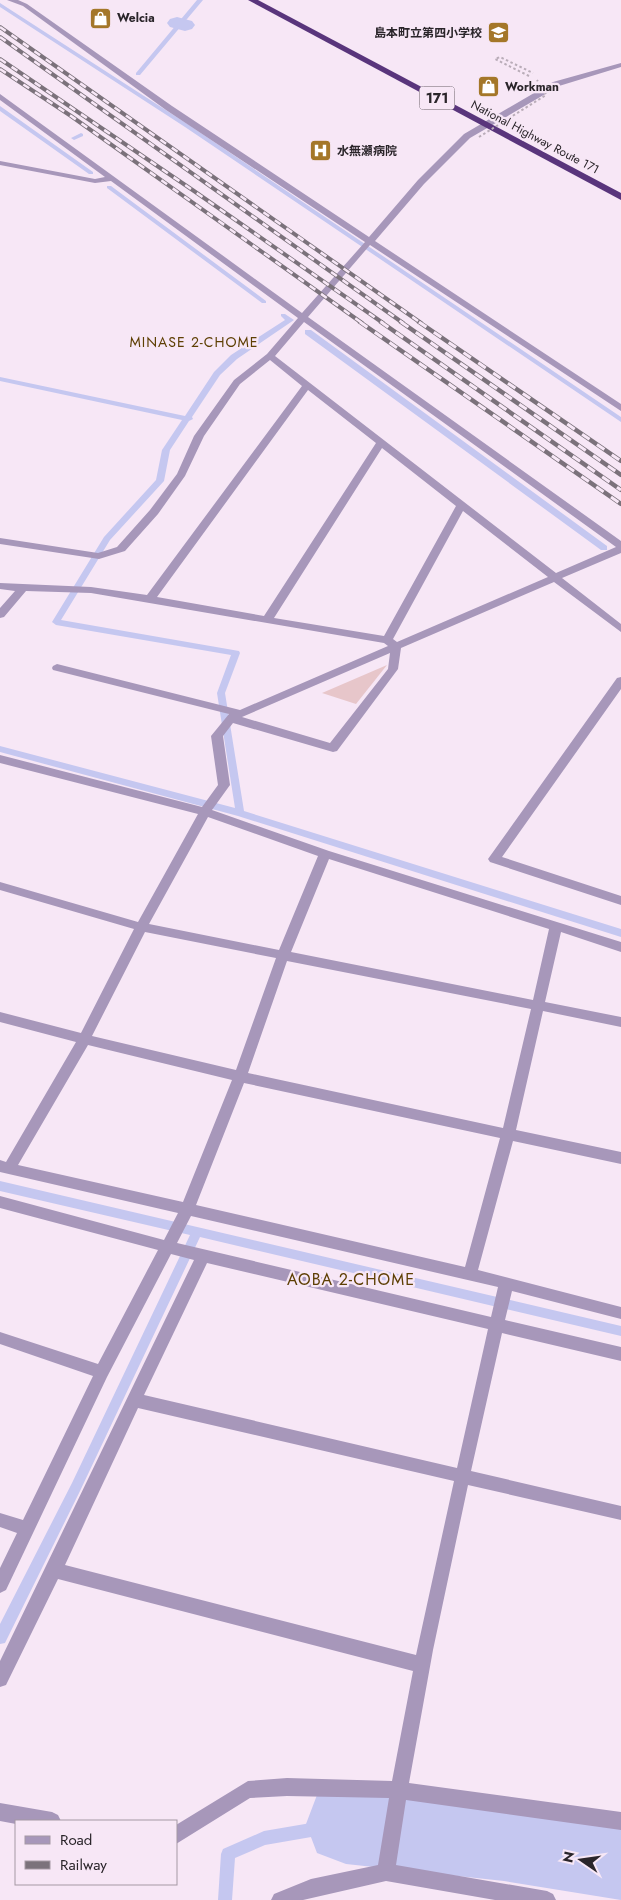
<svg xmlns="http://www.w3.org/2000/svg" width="621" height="1900" font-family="Jost,'Noto Sans JP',sans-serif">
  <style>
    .green { fill: #e7c6ca }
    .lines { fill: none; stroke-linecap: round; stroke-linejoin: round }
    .stream { fill: #c5c7f0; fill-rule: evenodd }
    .canal { fill: #c5c7f0; fill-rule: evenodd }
    .river { fill: #c5c7f0; fill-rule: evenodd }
    .path { stroke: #b9acb8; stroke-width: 2; stroke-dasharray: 2.5 2.5; stroke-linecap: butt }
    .minor { fill: #a797ba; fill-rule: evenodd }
    .highway { fill: #59357c; fill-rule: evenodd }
    .rail-far1-casing { stroke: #7b727b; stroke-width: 4 }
    .rail-casing { stroke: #7b727b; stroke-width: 4.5 }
    .rail-far1 { stroke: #f7e7f6; stroke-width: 2.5; stroke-dasharray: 7; stroke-linecap: butt }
    .rail { stroke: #f7e7f6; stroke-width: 3; stroke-dasharray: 9; stroke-linecap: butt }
    .path-bridge { stroke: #b9acb8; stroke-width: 2; stroke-dasharray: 2.5 2.5; stroke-linecap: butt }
    .labels { text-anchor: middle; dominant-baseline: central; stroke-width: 4.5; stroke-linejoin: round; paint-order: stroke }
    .far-poi-label { font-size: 12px; font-weight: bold; fill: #2a252a; stroke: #f7e7f6; text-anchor: start }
    .far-street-label { font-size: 12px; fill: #2a252a; stroke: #f7e7f6 }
    .shield { fill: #f7e7f6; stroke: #685f67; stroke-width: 1 }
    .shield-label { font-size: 14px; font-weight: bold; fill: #2a252a }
    .far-neighbourhood-label { font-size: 14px; letter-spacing: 1px; fill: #5e3f04; stroke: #f7e7f6 }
    .neighbourhood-label { font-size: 16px; letter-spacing: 1px; fill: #5e3f04; stroke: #f7e7f6 }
  </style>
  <rect width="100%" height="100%" fill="#f7e7f6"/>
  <path class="green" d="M387,665L356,704L322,693Z"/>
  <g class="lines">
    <path class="stream" d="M197,0H203L140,75H136V73Z
      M0,3L189,125L621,417V422L185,127L0,7Z
      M0,106L93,172V174H89L0,111Z
      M81,133L83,134V136L74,140L71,138Z
      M107,186H111L266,301V303H262L107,188Z
      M281,314H285L294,320L237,359L220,375L192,417L193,419L189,421L170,450L164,481L110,540L61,620L239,651L240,653L225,693L244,811L621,929V937L238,816L0,752V746L235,808L217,693L231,655L56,625L52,622L104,537L156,480L162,450L182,420L0,381V377L185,416L214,372L231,355L285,320L281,316Z
      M305,330H311L607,546V550H601L305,334Z
      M0,1181L621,1326V1336L200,1237L80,1491L5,1643L0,1644V1624L72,1483L190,1235L0,1191Z
      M346,1817L351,1819L353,1824L351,1829L346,1831L265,1845L235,1858L232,1900H218L221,1854L223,1849L264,1831Z"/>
    <path class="canal" d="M177,17L192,21L195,25L192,29L185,31L170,27L167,23L170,19Z"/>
    <path class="river" d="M346,1784L504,1799L621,1819V1900L504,1881L346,1864L317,1853L306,1824L317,1795Z"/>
    <path class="path" d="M529,76L495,59L500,57L533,73"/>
    <path class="minor" d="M7,0H18L27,4L172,106L369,237L418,180L464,134L553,82L621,63V67L559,86L470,138L424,184L375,241L621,404V411L370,245L308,317L621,541V553L562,578L621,624V632L554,582L401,648L398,669L337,751L333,752L233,723L223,736L230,785L212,810L329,851L621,942V952L561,932L545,1002L621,1017V1027L543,1011L516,1130L621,1152V1164L513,1141L478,1270L621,1307V1319L512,1291L505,1320L621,1347V1361L502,1333L471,1471L621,1506V1520L468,1485L433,1650L409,1783L621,1812V1830L406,1800L396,1865L547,1891L553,1894L556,1900H495L386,1881L303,1900H271L274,1894L311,1879L378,1865L389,1798L287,1796L250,1798L176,1844V1825L248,1781L287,1778L392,1781L413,1671L58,1579L6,1685L0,1687V1661L194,1260L171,1254L107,1377L6,1590L0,1593V1568L17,1533L0,1527V1513L23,1520L93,1376L0,1344V1332L98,1364L158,1250L0,1208V1196L164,1240L178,1213L0,1172V1160L6,1162L76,1042L0,1022V1012L81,1033L134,929L0,890V882L138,922L198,814L0,763V755L202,807L218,785L211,736L229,714L53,670L52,668L53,666L57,664L240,710L388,646L384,643L91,593L26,591L4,617L0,618V608L15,591L0,589V583L91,587L147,595L302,386L270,360L240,384L204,436L185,476L158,514L125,551L99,559L0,544V538L98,553L117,547L150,510L177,474L194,436L234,380L267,354L298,318L111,181L95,183L0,165V161L95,179L105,177L0,100V94L302,313L365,242L166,110L23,6ZM304,322L616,547L556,573L275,356ZM308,390L376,443L264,616L157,597ZM382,448L456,506L384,636L274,618ZM463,511L548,577L397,642L393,639ZM390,653L388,669L330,743L242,717ZM208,817L318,856L279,950L149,924ZM329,859L549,929L533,1000L291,952ZM145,932L276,958L236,1070L92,1036ZM287,961L531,1009L503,1128L248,1073ZM88,1045L232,1080L183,1202L18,1165ZM244,1083L500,1138L465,1267L196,1205ZM191,1216L498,1287L491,1317L177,1243ZM207,1263L488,1329L457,1468L144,1395ZM138,1408L454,1481L416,1655L65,1565Z
      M621,677V689L502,857L621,896V905L490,862L488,859L617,678Z
      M0,1803L52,1812L58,1815L61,1821H16V1824L0,1821Z"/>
    <path class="highway" d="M248,0H258L621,193V200Z"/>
    <defs>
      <path id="rail-far1" d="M0,27L421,323
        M0,37L403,323
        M0,59L194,191L383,323
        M0,69L71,116L362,323"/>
      <path id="rail" d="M360,322L621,504
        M381,322L621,490
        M401,322L621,475
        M419,322L621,461"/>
    </defs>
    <use href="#rail-far1" class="rail-far1-casing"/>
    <use href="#rail" class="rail-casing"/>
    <use href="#rail-far1" class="rail-far1"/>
    <use href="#rail" class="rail"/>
    <path class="path-bridge" d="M479,137L546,95L537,80"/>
  </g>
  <defs>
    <symbol id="shop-square" viewBox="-11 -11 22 22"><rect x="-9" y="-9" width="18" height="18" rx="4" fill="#a47729" stroke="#f7e7f6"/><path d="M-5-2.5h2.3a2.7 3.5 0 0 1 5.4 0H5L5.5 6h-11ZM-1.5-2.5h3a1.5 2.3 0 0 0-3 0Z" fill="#fff"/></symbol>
    <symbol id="school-square" viewBox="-11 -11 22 22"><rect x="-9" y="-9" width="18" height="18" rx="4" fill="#a47729" stroke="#f7e7f6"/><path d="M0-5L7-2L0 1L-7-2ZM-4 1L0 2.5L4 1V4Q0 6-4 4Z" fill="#fff"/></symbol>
    <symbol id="hospital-square" viewBox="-11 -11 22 22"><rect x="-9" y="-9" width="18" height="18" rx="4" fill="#a47729" stroke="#f7e7f6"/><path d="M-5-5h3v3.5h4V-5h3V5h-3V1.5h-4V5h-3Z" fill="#fff"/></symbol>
  </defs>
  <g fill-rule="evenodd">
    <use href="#shop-square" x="88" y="6" width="25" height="25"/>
    <use href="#school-square" x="486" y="20" width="25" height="25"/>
    <use href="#shop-square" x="476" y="74" width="25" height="25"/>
    <use href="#hospital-square" x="308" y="138" width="25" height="25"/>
  </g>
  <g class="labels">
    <g class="far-poi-label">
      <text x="117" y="18">Welcia</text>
      <text x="482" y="33" text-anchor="end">島本町立第四小学校</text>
      <text x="505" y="87">Workman</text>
      <text x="337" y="151">水無瀬病院</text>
    </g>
    <g class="far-street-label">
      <text transform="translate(535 137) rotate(28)">National Highway Route 171</text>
    </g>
    <rect class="shield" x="419.5" y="86.5" width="35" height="23" rx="4"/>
    <g class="shield-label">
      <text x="437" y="98">171</text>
    </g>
    <g class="far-neighbourhood-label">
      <text x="194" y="342">MINASE 2-CHOME</text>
    </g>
    <g class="neighbourhood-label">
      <text x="351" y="1279">AOBA 2-CHOME</text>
    </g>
  </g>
  <rect x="15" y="1820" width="162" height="65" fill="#f7e7f6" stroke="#a599a4"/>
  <rect x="25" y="1836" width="25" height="8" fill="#a797ba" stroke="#a599a4"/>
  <text x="60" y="1845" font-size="15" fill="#2a252a">Road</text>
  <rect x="25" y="1861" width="25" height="8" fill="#7b727b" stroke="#a599a4"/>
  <text x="60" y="1870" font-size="15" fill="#2a252a">Railway</text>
  <g transform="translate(581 1860) rotate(283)" stroke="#f7e7f6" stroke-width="4" paint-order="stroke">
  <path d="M0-4L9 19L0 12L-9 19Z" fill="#2a252a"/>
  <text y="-8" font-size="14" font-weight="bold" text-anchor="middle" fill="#2a252a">N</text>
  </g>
</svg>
